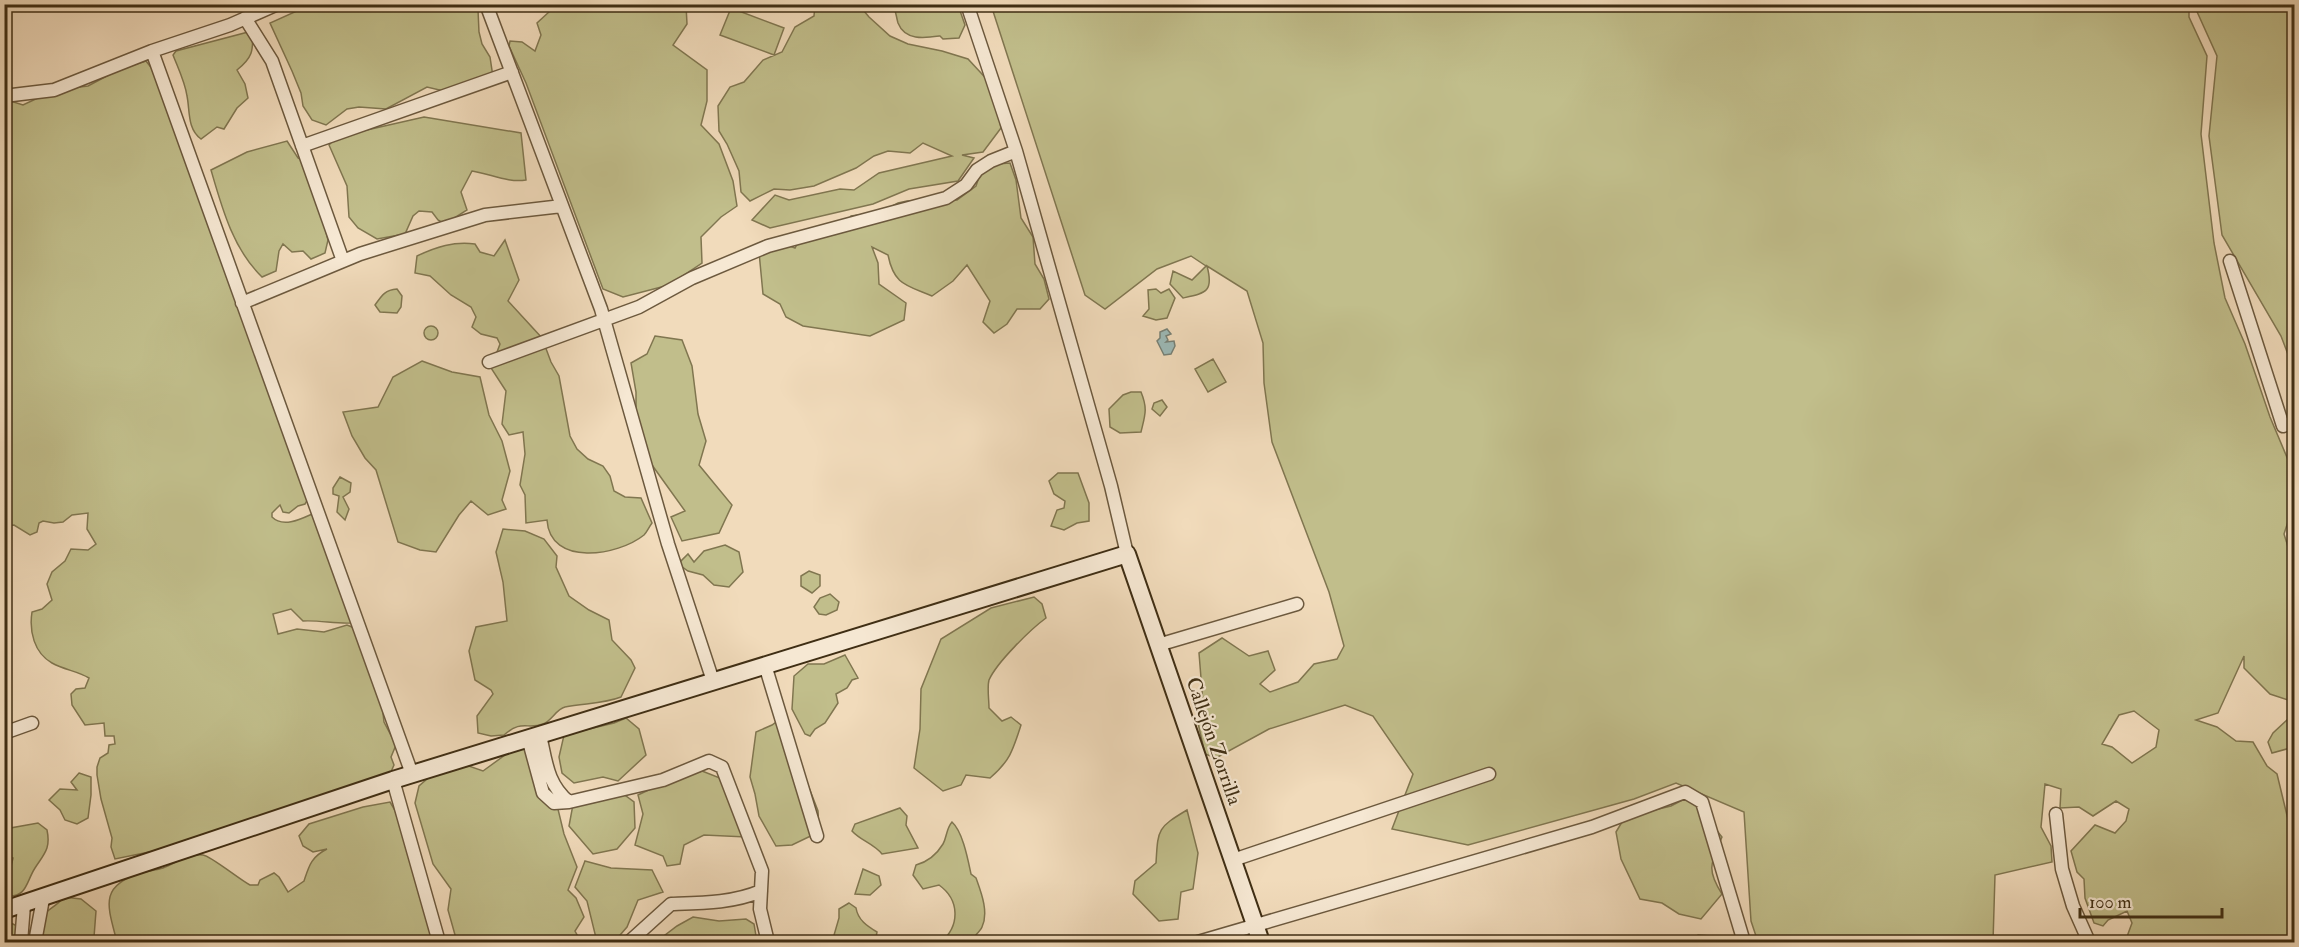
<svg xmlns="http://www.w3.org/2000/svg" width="2299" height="947" font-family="'IM FELL Double Pica',serif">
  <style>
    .green { fill: #c1be8b; stroke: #807650; stroke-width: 1.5; fill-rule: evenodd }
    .water { fill: #9cb9b7; stroke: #778176; stroke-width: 1.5 }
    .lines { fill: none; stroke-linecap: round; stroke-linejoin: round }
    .street-casing { stroke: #6c593e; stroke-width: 15 }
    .secondary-casing { stroke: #3f2e14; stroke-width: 20 }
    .street { stroke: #f6e8d3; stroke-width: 12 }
    .secondary { stroke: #f6e8d3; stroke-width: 16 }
    .labels { text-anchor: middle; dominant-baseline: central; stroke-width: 4.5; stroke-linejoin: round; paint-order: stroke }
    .street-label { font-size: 20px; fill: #3f2e14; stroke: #f6e8d3 }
  </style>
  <rect width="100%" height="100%" fill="#f1dbbb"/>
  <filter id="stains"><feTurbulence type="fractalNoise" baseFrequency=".00333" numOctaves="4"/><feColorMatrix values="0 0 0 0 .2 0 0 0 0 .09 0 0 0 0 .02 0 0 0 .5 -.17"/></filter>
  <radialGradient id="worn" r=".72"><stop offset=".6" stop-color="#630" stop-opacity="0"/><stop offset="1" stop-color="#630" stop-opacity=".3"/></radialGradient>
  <path class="green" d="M310,5H475L478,10L479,32L482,44L490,57L493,77L452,93L427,87L386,109L359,107L347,109L326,125L312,120L303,106L301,93L292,71L270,23Z
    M550,5H686L687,24L673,45L707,70V101L701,125L719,144L733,181L737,206L721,217L701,237L702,263L669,285L623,297L603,289L526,83L509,46L510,41L522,42L535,51L541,35L537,23L549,12Z
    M815,5H859L869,17L890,36L908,44L942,51L968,59L994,87L1001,128L983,152L962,155L974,158L958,181L909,189L873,204L770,228L752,220L775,195L789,200L840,189L854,190L879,173L952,156L923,143L910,153L888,151L874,156L856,168L814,186L790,190L774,189L750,201L741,192L739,171L727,144L719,131L718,106L730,87L744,82L763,60L782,52L795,27L814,16Z
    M893,5H958L965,25L959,38L943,39L940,36C925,38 905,41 898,23C896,16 896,11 893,5Z
    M991,5H2189V17L2207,56L2201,134L2214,243L2225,298L2245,344L2270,417L2294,474V503L2284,534L2294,566V695L2288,700L2270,694L2244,668V656L2218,713L2196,720L2217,727L2236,741L2253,742L2267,766L2277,774L2292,836H2294V942H2125L2132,923L2127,911L2108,920L2103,926L2094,923L2085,898L2084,879L2077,872L2071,851L2095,825L2115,833L2126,821L2129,809L2116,801L2093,816L2079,807L2060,808L2061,789L2045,784L2041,827L2051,846L2052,862L1995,875L1993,942H1758L1751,921L1744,812L1676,783L1634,799L1468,845L1392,829L1413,774L1373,716L1345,705L1269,729L1216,758L1205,754L1197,719L1203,703L1199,653L1222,638L1249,656L1268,651L1275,670L1260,684L1270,692L1298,682L1314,664L1337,659L1344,646L1329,592L1272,442L1264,383L1263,343L1247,291L1207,266C1214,292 1206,293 1183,298L1170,284L1173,271L1192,280L1206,266L1191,256L1157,269L1105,309L1085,295ZM2134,711L2159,730L2156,747L2132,763L2112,747L2102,744L2119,715Z
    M2194,5H2294V370L2281,336L2222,235L2209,136L2217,56Z
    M731,8L784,28L774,55L720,35Z
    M252,31C254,51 252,58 237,70L245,84L248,98L237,108L224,129L217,127L201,139C187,129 190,110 187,96C185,82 178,68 173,55L176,51Z
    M146,61L157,75L308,499L305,504L298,506L289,513L283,512L280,505L272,513V517C283,528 301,519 312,514L352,623C335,624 320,620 303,621L291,609L273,614L278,634L297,629L324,632L347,625L352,627L362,637L380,687L384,722L396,745L391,757L394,765L390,774L154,851L115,859L111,847L112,838L101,799L97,775V767L100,758L108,753L109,745L115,744L114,736H105L104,723L85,725L72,705L71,694L76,689L85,688L89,678C78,671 64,670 52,663C34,653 29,631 32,612L42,609L52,600L47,584L52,572L65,561L71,549L88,550L96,544L87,529L88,513L72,515L63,522L54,523L43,521L39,523L37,532L30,535L14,525L5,526L4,99L23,105L40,97L71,88L88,86L120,69Z
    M424,117L521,133L526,180C508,183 491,174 472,171L461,192L467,210L445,224L438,220L432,212L419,211L413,216L405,234L377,239L358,228L349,217L347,186L329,145L336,137Z
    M287,141L298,158L314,166L318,199L328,240L325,253L311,259L303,251L292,252L283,244L279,251L276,271L262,277C233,249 222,208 211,170L247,152Z
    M1010,163L1016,180L1021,218L1033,237L1035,264L1044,279L1049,299L1040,309H1017L1007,324L994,333L983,322L990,301L967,265L953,281L932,296C906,285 894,285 888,255L872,247L878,263L879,284L906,303L904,320L870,336L803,326L786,317L780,304L763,294L759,252L782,243L795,248L803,233L844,230L851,216L881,212L898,203L907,201L957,200L976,186L983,165Z
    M505,240L519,280L508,301L542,338L551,362L559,376L570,436L577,449L588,459L603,466L610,476L614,491L625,497L641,498L652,523C649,527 647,532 644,535C618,556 550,567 547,520L526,523L525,495L520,485L525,454L523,432L509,435L502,424L506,391L491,368L500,344L497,338L481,334L472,327L476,317L471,307L451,295L430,276L415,273L417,256C436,247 454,241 475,244L480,252L494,256Z
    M397,289L402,296L401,307L397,313L380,312L375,305C382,295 385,290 397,289Z
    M1156,289L1161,293L1169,289L1175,298L1167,318L1156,320L1143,316L1149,309L1148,290Z
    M424 333a7 7 0 1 1 14 0a7 7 0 1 1-14 0Z
    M655,336L682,340L692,366L698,414L706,441L699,465L732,505L719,533L682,541L671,517L685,511L652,465L636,432V392L631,363L647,354Z
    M1213,359L1226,382L1208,392L1195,369Z
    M422,361L452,372L480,377L489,415L502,441L510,471L502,500L506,509L488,515L471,501L459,515L436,552L420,550L398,542L376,470L365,458L352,436L343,412L378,407L393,377Z
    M1131,392H1141C1148,409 1145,415 1141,432L1120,433L1110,427L1109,409L1123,395Z
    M1162,400L1167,407L1160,416L1152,409L1154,403Z
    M1058,473H1078L1089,503V521L1077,523L1064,530L1051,526L1057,510L1064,508L1065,501L1054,494L1049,481Z
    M340,477L351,483L350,492L343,497L349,509L345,520L337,512L339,496L333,494V488Z
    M503,529L525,531L544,539L557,556L556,567L569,596L589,610L609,620L612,640L631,660L635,668L621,697C603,704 584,703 565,707C556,709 552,721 543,724C527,730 522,719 504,735L491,736L478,733L477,716L493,694L491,690L475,680L469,651L476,627L507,621L503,582L496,552Z
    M725,545L739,552L743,572L729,587L714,585L703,575L688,571L678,564L688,554L694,562L704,551Z
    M809,571L820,575V586L812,593L801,586V576Z
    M830,594L839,602L837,610L826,615L819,614L814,607L820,598Z
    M1034,597L1042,604L1046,618C1031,629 997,662 989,680C987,687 989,700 989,708L1002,721L1011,717L1021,725C1013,750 1010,761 990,778L966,775L961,785L943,791L914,768L920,729L921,689L941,639L991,608Z
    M845,655L858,678L852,680L847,688L836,694L838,703L825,723L815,729L810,736L805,734L792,709L794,676L808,664H824Z
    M2294,705V747L2272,753L2268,742L2273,733L2289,718L2288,711Z
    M783,717L799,772L808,785L818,811L819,832L792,845L776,846L759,816L755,794L750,777L756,732L772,725Z
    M626,718L639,729L646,755L618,781L603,777L574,783L562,773L559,757L564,735L614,723Z
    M516,747H531L552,769L550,791L557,805L564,834L577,867L568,890L576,898L584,917L575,931L581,942H457L448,910L451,889L433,864L415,803L419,786L434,773L463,764L483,771Z
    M702,771L725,780L746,837L704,835L684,845L680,864L667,866L663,856L635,845L643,814L638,795L659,785Z
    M79,773L91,777V795L88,818L77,824L65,820L60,810L49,800L60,789L77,790L71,782Z
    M618,790L634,802L635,828L617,849L593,854L569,826L574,799Z
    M1690,796L1722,837C1711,863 1706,869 1722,894L1701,919L1679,914L1662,903L1640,899L1621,859L1616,832L1625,817L1671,806Z
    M390,802L396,812L436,942H117C108,907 98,886 141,873C148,871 156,870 163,868C176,863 188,853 203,855C211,856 240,880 250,885H258L260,880L274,873L279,877L288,892L304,881C309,866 311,857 327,849L313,852L303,846L299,836L309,824L363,807Z
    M900,808L907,816L906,825L918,848L882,854C873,843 861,841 852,831L855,824Z
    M1187,810L1198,853L1193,889L1181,892L1178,919L1159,921L1133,894L1135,881L1156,863C1158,829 1157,828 1187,810Z
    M952,822C963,832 968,860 971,874L976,878C981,892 989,912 982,927C980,932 973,937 970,942H941C960,926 960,900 939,885L923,889L913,875L916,865C927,862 937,854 943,844C947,837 946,829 952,822Z
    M38,823L47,830C51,849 44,854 35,868C26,882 27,897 8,896V879L13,858L5,856V829Z
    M585,861L611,868L652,870L663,892L638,900L627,927L614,942H597L587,901L575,887Z
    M863,869L879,876L881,885L870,895L855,894Z
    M64,897L81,899L96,911L94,937L92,942H40V918C48,909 57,906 64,897Z
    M849,903L856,908C858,920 867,926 877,932L875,942H832L839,918V909Z
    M693,917L719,921L746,919L754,924L757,942H656L677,926Z
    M7,921L17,926L20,942H5V922Z
    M1698,935L1725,937L1734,942H1690Z"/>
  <path class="water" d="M1167,329L1171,334L1166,336L1168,340L1166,342L1174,341L1175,346L1171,354L1164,355L1157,341L1160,338V332Z"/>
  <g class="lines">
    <defs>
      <path id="street" d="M486,4L601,309L668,544L713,681
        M967,4L1016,151L1111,486L1127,554
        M245,18L272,61L343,261
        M152,51L412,774
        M4,96L54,90L152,51L230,25L278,4
        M302,146L512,72
        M2230,261L2283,426L2294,422
        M242,303L360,254L485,215L562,206
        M489,362L639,307L692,278L768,246L946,198L966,185L977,170L991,161L1016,151
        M1158,645L1297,604
        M765,665L817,836
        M4,733L32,723
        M528,738L543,793L554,803L569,802C547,784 546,761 540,735
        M393,780L439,942
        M569,802L663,780L709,761L722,767L762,871L760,909L768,942
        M2056,814L2062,869L2073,906L2089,942
        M1233,860L1489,774
        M21,942L24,905
        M35,942L43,899
        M629,942L671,904C702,903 733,903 761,891
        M1198,942L1592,827L1685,792L1702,802L1744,942"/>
      <path id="secondary" d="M4,910L393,780L1127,554L1261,942"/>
    </defs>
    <use href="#street" class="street-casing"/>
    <use href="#secondary" class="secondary-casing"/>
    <use href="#street" class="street"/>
    <use href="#secondary" class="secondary"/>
  </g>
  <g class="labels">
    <g class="street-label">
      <text transform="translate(1214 741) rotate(71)">Callejón Zorrilla</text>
    </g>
  </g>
  <rect width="2299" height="947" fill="none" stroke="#f1dbbb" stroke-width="24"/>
  <rect x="6" y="6" width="2287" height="935" fill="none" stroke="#3f2e14" stroke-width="3"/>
  <rect x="12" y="12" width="2275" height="923" fill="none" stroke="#3f2e14" stroke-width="1.5"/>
  <path d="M2080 908v9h142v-9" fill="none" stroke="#3f2e14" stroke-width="3"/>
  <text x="2089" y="908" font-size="18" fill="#3f2e14" stroke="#f6e8d3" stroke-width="4.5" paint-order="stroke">100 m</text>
  <rect width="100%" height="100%" filter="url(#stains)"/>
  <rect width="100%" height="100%" fill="url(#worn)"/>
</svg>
